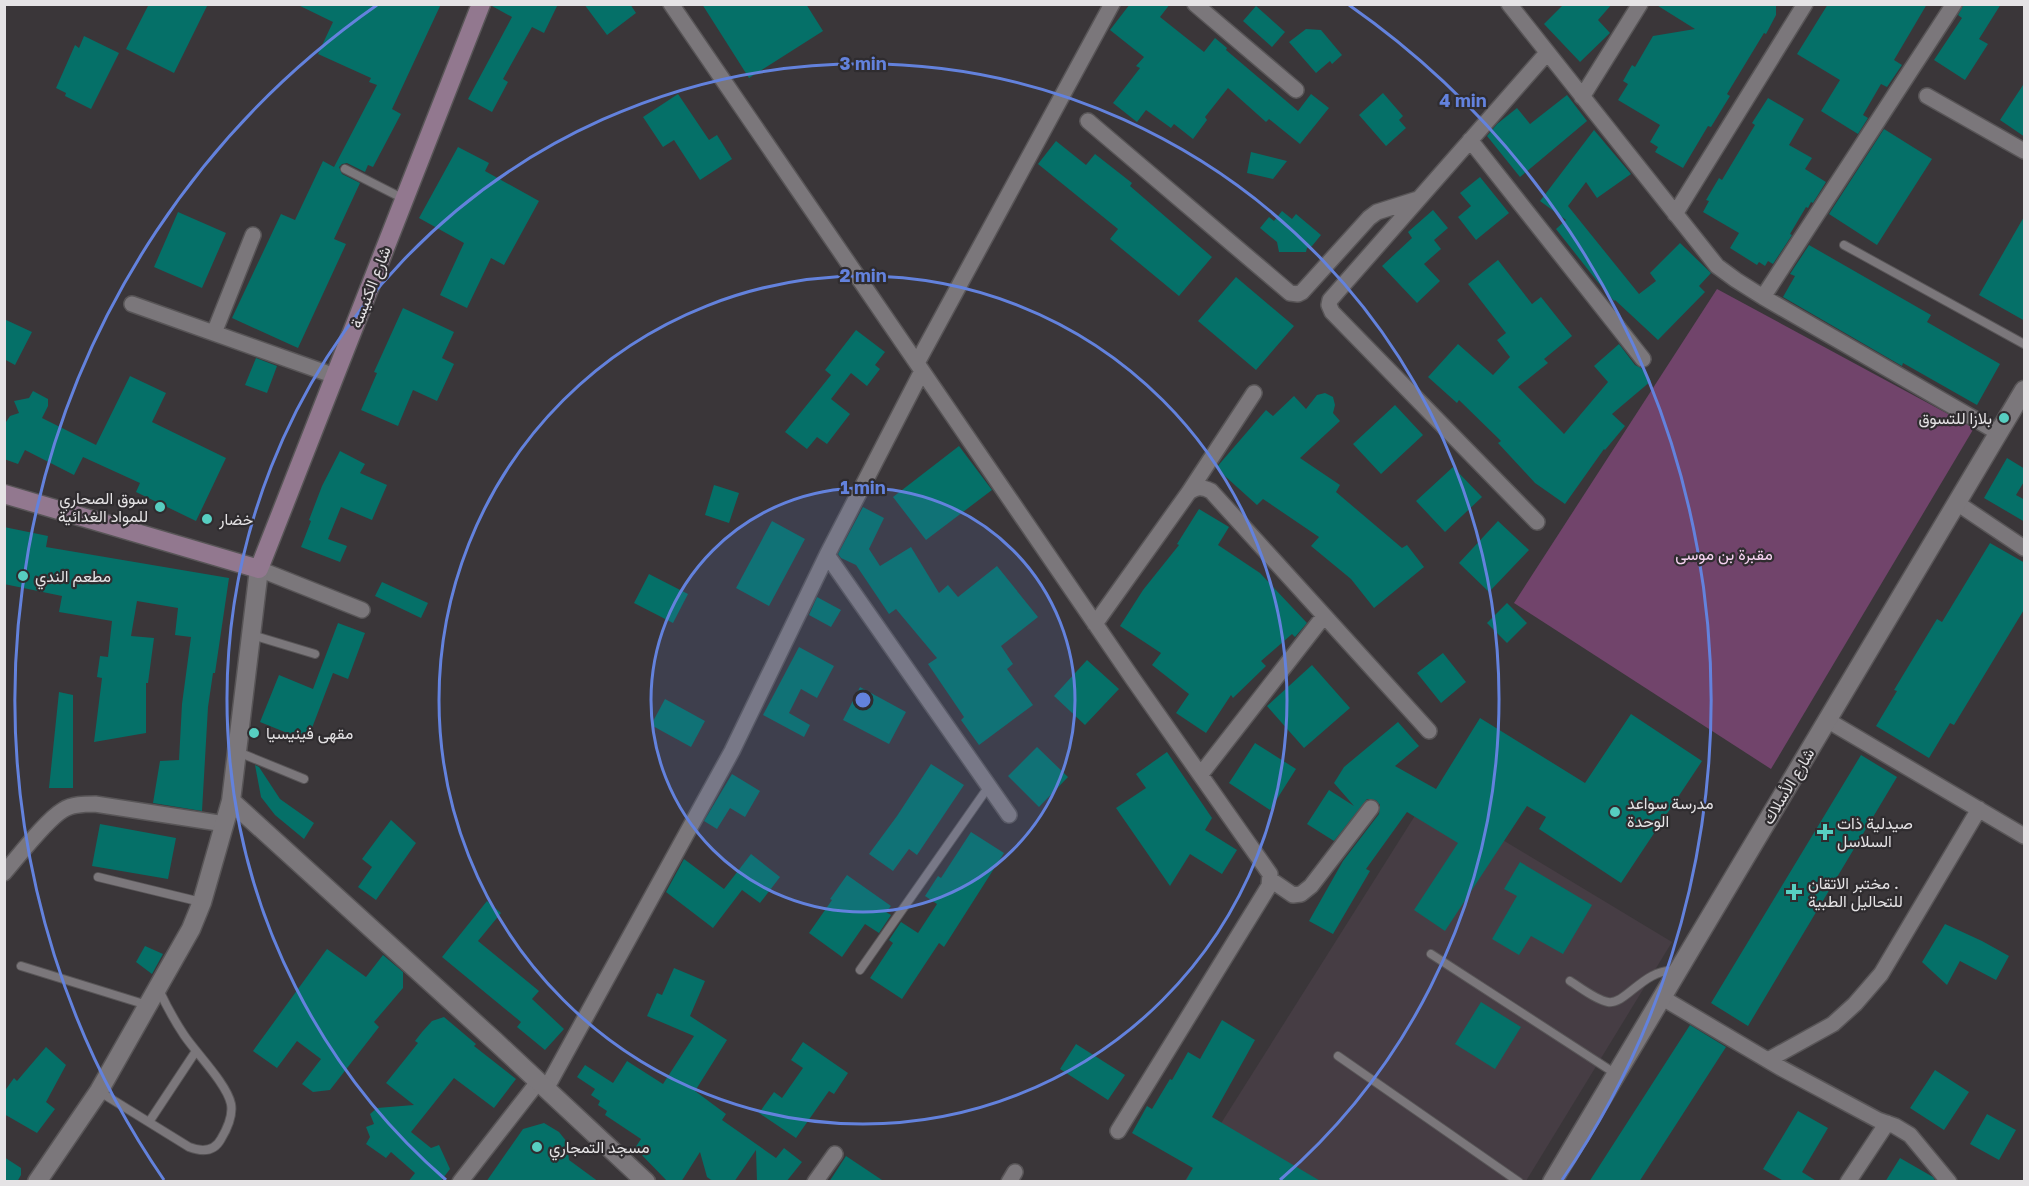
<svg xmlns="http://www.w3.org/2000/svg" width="2029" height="1186" font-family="'Golos Text',Vazirmatn,sans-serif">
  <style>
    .built { fill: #463d44 }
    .green { fill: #71446b }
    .building { fill: #057068 }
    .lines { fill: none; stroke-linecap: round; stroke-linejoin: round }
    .service-casing { stroke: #585557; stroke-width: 10 }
    .minor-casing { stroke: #585557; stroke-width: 18 }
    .tertiary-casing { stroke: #585557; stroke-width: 21 }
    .secondary-casing { stroke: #585557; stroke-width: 21 }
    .service { stroke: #7b777b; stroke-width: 8 }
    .minor { stroke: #7b777b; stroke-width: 15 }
    .tertiary { stroke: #7b777b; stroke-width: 18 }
    .secondary { stroke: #92788f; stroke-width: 18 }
    .ring { fill: none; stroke: #6382dd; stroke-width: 3 }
    .poi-dot { fill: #57cec1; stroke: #2f2c2f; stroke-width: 2 }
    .labels { text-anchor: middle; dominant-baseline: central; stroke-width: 4.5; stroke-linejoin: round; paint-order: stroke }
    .street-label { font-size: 16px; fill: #e5e3e5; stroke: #2f2c2f }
    .poi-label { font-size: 16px; fill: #e5e3e5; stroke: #2f2c2f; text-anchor: start }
    .park-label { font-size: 16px; fill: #f7d4f2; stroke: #2f2c2f }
    .centre { fill: #6382dd; stroke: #2f2c2f; stroke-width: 3 }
    .ring-label { font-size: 18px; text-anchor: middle; font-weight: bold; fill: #6382dd; stroke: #2f2c2f; stroke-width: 4.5; stroke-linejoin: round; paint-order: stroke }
  </style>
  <rect width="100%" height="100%" fill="#3a3639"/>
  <path class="built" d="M1428,795L1672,942L1526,1181L1184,1182Z"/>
  <path class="green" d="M1717,289L1974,428L1771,769L1514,603Z"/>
  <path class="building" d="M149,4H208L174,73L126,49Z
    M296,4H441L392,109L401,114L373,167L368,165L365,172L347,163L342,164L339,167L342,174L360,183L334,239L346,244L298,348L232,318L281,214L295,220L323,161L334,167L377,85L369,82L371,78L318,54L333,22Z
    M492,4H558L544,33L532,27L503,79L508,82L492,112L468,99L512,17L492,6Z
    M584,4H630L636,13L607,35Z
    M702,4H806L823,31L749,78Z
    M1130,4H1170L1160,17L1204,52L1215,38L1227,48L1226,50L1298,111L1311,94L1329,108L1300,144L1269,119L1266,122L1228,88L1205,117L1207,120L1193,139L1174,124L1171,128L1146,110L1137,122L1113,103L1140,68L1136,66L1144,57L1110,30Z
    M1564,4H1612L1598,20L1610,33L1580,62L1544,24Z
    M1655,4H1776V15L1766,34L1764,33L1727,94L1730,96L1711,127L1708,126L1683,168L1655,152L1658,147L1650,142L1660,125L1618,100L1628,84L1623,81L1632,65L1635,67L1653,36L1695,29Z
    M1828,4H1927L1894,60L1902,65L1887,87L1881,84L1863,115L1868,118L1858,134L1821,111L1840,80L1797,54Z
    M1964,4H2001L1979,39L1988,44L1965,80L1934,60L1962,18L1958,15Z
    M1256,6L1285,32L1272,47L1243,21Z
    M1306,29L1321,30L1342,55L1332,64L1330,61L1316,73L1289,42Z
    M84,36L119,53L91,109L65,96L66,93L56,88L75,45L79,48Z
    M2025,82V137L2000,120Z
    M1383,93L1403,116L1399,120L1406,128L1386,146L1359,115Z
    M678,94L709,140L717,135L732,159L700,180L674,140L663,147L643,117Z
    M1567,95L1587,121L1520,177L1487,136L1497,124L1517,108L1530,124Z
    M1768,98L1804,119L1789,145L1812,158L1805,169L1826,182L1813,203L1811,202L1808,208L1806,207L1790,234L1792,235L1773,264L1768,261L1765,266L1759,262L1757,265L1730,248L1739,233L1703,212L1709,201L1706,200L1719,178L1722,180L1755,125L1752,123Z
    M1884,129L1932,159L1877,245L1829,214Z
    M1594,130L1631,174L1597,198L1586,182L1568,206L1639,294L1656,281L1650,273L1680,243L1711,273L1699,286L1705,292L1658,340L1615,300L1614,301L1597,281L1556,229L1566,220L1540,201Z
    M1056,141L1086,165L1095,154L1132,183L1130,186L1212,257L1179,296L1110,239L1118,229L1038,164Z
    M458,147L489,163L485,171L539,201L504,265L491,258L467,308L440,295L464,243L419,218Z
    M1251,152L1287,161L1273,179L1247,173Z
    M1480,177L1509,213L1476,240L1458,217L1471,206L1460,193Z
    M1433,210L1448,228L1434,240L1441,249L1424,264L1440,281L1417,303L1382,266L1412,238L1408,232Z
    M1282,211L1292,219L1296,214L1321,235L1312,246L1307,248L1306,252H1279L1277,242L1260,228L1269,217L1274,221Z
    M178,212L226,233L202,288L154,267Z
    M2025,215V321L1979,295Z
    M1809,245L1931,315L1927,322L2000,364L1977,405L1903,363L1902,366L1783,297L1795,276L1790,274Z
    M1498,260L1532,304L1541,297L1572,336L1544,359L1548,363L1518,387L1564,434L1608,382L1594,366L1619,344L1635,365L1641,368L1651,381L1612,414L1625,426L1605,450L1604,449L1565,504L1535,483L1498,443L1501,441L1459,400L1457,403L1428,377L1458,344L1493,375L1510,357L1497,340L1506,333L1468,284Z
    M1236,277L1294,326L1256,370L1198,321Z
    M403,308L454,332L442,358L454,364L437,401L413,390L398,426L361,410L377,373L374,372Z
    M4,319L32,332L15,365L4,359Z
    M856,330L885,352L875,365L880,369L867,386L851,373L831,399L850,414L827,444L817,437L807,449L785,432L831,375L825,370Z
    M256,358L277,366L267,393L245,385Z
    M130,376L166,393L152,422L226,458L196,521L136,492L140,483L83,457L74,475L25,450L18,464L4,459V425L10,416L19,413L14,401L29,398L33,391L48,399V406L42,418L96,445Z
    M1325,393L1333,397L1335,405L1333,413L1340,421L1300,458L1340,485L1336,492L1402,548L1407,545L1424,567L1374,608L1351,579L1311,546L1319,537L1263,499L1257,505L1216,468L1266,410L1273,416L1294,396L1306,409L1317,395Z
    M1395,405L1423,435L1381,474L1353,444Z
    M959,446L992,490L926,540L893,497Z
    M340,451L365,464L360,473L387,485L372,520L341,507L328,539L347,546L340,562L301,547L311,521L309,520L322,486Z
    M2007,458L2025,469V480L2016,495L2025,500V522L1984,498Z
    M1453,467L1482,497L1445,532L1416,501Z
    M714,485L739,493L729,523L705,515Z
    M863,507L884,518L869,549L880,566L911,547L939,593L948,585L958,597L997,566L1038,617L1001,646L1013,664L1007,669L1033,705L979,745L961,720L964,717L928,664L937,658L896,609L889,614L856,565L841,558L838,554Z
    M1199,509L1229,527L1218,545L1260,573L1307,623L1295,637L1292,634L1261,661L1266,666L1233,698L1231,695L1206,733L1176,713L1189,694L1152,665L1161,653L1120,626L1143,590L1179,545L1177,544Z
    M772,521L805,539L769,606L736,588Z
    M1498,521L1529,550L1489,592L1459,563Z
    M4,527L48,536L46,547L229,578L215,673H213L208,707L202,811L153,803L160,761L179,760L182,704L191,637L175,635L178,608L137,601L131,636L154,638L148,683H146V733L94,742L102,678L97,677L100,656L108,657L112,621L59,612L62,596L4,584Z
    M1990,543L2025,563V608L1954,725L1950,723L1929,758L1876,726L1897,691L1894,690L1937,619L1942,622Z
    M649,574L688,594L673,623L634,603Z
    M382,582L428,603L421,618L375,596Z
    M817,597L841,610L831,627L809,615Z
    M1507,603L1527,623L1507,643L1487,623Z
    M338,623L365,633L348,679L333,673L307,741L260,722L279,675L313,689Z
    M799,647L834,666L817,698L801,689L789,713L810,725L804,737L763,715Z
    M1443,653L1466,682L1441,703L1417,673Z
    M1087,660L1119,689L1085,725L1054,696Z
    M1312,665L1350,708L1304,748L1267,706Z
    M860,687L906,712L889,744L843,720Z
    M59,692L73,695V788H49Z
    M665,699L705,721L691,747L651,725Z
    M1631,714L1702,761L1621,883L1539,829L1546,817L1527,806L1445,931L1414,910L1458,843L1407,812L1366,869L1370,871L1333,934L1309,921L1343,861L1379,814L1380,805L1376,800L1367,799L1334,841L1307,824L1329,790L1354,806L1334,783L1344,767L1398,722L1419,746L1395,766L1436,789L1480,718L1585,783Z
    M1255,743L1296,769L1270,810L1229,783Z
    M1037,747L1068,777L1039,807L1008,776Z
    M1167,752L1212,818L1205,830L1237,850L1222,874L1190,854L1170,886L1116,808L1146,788L1136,774Z
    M1861,755L1897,777L1748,1026L1711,1003Z
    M931,764L964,785L917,855L909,849L893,871L869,854L897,816Z
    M255,765L259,767L280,799L314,823L304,839L275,815L261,797Z
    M732,774L760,791L745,817L730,808L717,829L704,821Z
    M391,820L416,843L376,900L358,887L372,867L362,859Z
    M100,824L176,838L168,879L92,866Z
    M971,832L1004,853L944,947L939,943L902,999L870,978L893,943L889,940L901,922L918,933L937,904L925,896L938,876L941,878Z
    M751,854L780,877L760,903L742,890L713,928L666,892L684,859L724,889Z
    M1520,862L1592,905L1563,954L1531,936L1519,955L1492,939L1517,896L1504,889Z
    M847,875L891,906L886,912L891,915L879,933L865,924L842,957L809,933L832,900L830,899Z
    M487,901L501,913L478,941L539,991L532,999L564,1029L545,1050L517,1027L521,1022L442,957Z
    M1945,924L1982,941L2009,956L1996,980L1960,961L1947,985L1922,962Z
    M145,946L163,954L152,974L136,962Z
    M327,949L366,977L383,955L403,972V988L374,1022L379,1027L330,1090L313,1092L302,1084L321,1059L297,1041L277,1068L253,1051Z
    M674,968L705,981L690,1016L727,1040L695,1091L726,1114L722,1120L776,1158L784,1148L802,1162L786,1182H757L756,1150L734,1182H714L707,1177L700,1152L681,1182H668L635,1148L641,1139L605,1115L607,1111L598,1105L600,1101L591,1095L595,1089L577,1077L585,1065L613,1083L627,1061L663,1084L694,1036L647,1016L657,993L662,995Z
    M1481,1002L1521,1027L1495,1069L1455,1044Z
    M444,1017L476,1044L474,1046L516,1079L494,1108L454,1078L411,1132L431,1148L439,1145L450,1169L440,1182H408L415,1173L391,1152L386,1158L366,1144L370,1137L366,1127L374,1124L370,1114L377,1108L414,1105L386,1083L418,1043L415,1041L422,1032L432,1021Z
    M1222,1020L1255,1040L1212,1117L1322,1182H1185L1193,1168L1132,1133L1147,1106L1152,1109L1170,1079L1172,1080L1188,1052L1200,1059Z
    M1690,1025L1726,1047L1639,1182H1589Z
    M803,1042L848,1073L834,1094L829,1091L796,1138L759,1113L774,1092L782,1098L803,1068L791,1060Z
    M1076,1044L1125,1075L1108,1100L1060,1069Z
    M46,1047L66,1065L46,1102L55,1109L37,1133L4,1114V1092L14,1078L17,1081Z
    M1935,1070L1969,1092L1944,1130L1910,1108Z
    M1798,1111L1828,1128L1802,1172L1818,1182H1785L1763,1169Z
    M1987,1114L2016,1130L1999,1160L1970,1144Z
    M544,1123L559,1132L567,1142L569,1160L599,1182H486L523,1129Z
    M846,1156L885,1182H829Z
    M4,1157L21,1168V1175L17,1182H4Z
    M1900,1158L1933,1177L1936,1182H1885Z"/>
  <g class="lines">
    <defs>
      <path id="service" d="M345,169L404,199
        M1844,245L2024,344
        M252,635L315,654
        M238,752L304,779
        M98,877L201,902
        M1431,954L1616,1074
        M21,966L147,1005
        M860,970L989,786
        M1570,981C1581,988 1596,1000 1608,1002C1626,1005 1644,968 1675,971
        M1338,1056L1519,1182
        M100,1092L189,1147C202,1152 214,1152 221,1139C227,1129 233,1115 231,1104C227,1084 196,1053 184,1035C174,1020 166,1005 159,990
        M149,1122L196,1051"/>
      <path id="minor" d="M671,4L1133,679L1270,874L1269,886L1118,1131
        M1195,4L1296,90
        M1509,4L1717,266L1736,280L1763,297L1999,433
        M1927,96L2024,151
        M1582,97L1640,4
        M1088,121L1290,293L1298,294L1302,292L1369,218L1377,212L1418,199
        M1470,140L1643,359
        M1675,214L1805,4
        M1763,297L1954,4
        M132,304L335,376
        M214,333L253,235
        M917,363L1112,4
        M1189,492L1254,393
        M1957,503L2024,548
        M1537,522L1332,312L1329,305L1330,300L1547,53
        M827,555L1009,815
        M259,569L362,610
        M1095,624L1189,492C1197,487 1201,486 1211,491L1429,731
        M1827,720L2024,836
        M1201,774L1324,616
        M4,873C18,857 46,820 63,810C72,804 85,804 95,804L225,824
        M1271,880L1293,895L1301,894L1311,886L1371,808
        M1661,997L1781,1068L1878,1120L1895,1126L1910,1135L1949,1182
        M1768,1060L1833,1024L1855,1004L1881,974L1979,809
        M546,1089L732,751L827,555L922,371
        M460,1182L538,1082
        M815,1182L835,1154
        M1009,1182L1015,1172
        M1848,1182L1887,1123"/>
      <path id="tertiary" d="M259,569L231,801L495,1041L646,1182
        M37,1182L99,1091L191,929L202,902L231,801
        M1552,1182L2024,390"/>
      <path id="secondary" d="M4,494L259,569L481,4"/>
    </defs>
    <use href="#service" class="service-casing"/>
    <use href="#minor" class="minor-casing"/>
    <use href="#tertiary" class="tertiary-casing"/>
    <use href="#secondary" class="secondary-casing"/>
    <use href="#service" class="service"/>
    <use href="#minor" class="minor"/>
    <use href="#tertiary" class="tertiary"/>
    <use href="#secondary" class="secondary"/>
  </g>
  <circle cx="863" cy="700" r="212" fill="#6382dd" fill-opacity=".12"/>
  <g class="ring">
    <circle cx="863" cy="700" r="212"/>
    <circle cx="863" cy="700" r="424"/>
    <path d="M446 1180A636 636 0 1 1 1280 1180"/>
    <path d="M164 1180A848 848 0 0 1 377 5M1349 5A848 848 0 0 1 1562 1180"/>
  </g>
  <g class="poi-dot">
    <circle cx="2004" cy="418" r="6"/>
    <circle cx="160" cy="507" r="6"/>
    <circle cx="207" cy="519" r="6"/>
    <circle cx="23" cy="576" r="6"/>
    <circle cx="254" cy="733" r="6"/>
    <circle cx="1615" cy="812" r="6"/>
    <path d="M1822 823h6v6h6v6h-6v6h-6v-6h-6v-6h6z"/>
    <path d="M1791 883h6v6h6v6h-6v6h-6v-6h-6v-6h6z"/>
    <circle cx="537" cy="1147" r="6"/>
  </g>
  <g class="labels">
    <g class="street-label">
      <text transform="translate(370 287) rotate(-69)">شارع الكنيسة</text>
      <text transform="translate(1788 786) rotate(-59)">شارع الأسلاك</text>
    </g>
    <g class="poi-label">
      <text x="1992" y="418" text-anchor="end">بلازا للتسوق</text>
      <text x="148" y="498" text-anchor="end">سوق الصحاري<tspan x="148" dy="18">للمواد الغدائية</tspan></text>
      <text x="219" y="519">خضار</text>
      <text x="35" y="576">مطعم الندي</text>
      <text x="266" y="733">مقهى فينيسيا</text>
      <text x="1627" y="803">مدرسة سواعد<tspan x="1627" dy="18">الوحدة</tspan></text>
      <text x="1837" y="823">صيدلية ذات<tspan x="1837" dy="18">السلاسل</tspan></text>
      <text x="1808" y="883">مختبر اﻻتقان .<tspan x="1808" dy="18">للتحاليل الطبية</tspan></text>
      <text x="549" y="1147">مسجد التمجاري</text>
    </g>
    <g class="park-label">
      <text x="1724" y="554">مقبرة بن موسى</text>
    </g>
  </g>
  <circle cx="863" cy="700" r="9" class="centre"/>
  <g class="ring-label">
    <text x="863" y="70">3 min</text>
    <text x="1463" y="107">4 min</text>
    <text x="863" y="282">2 min</text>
    <text x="863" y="494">1 min</text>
  </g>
  <rect width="2029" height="1186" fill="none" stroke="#e5e3e5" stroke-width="12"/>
</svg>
